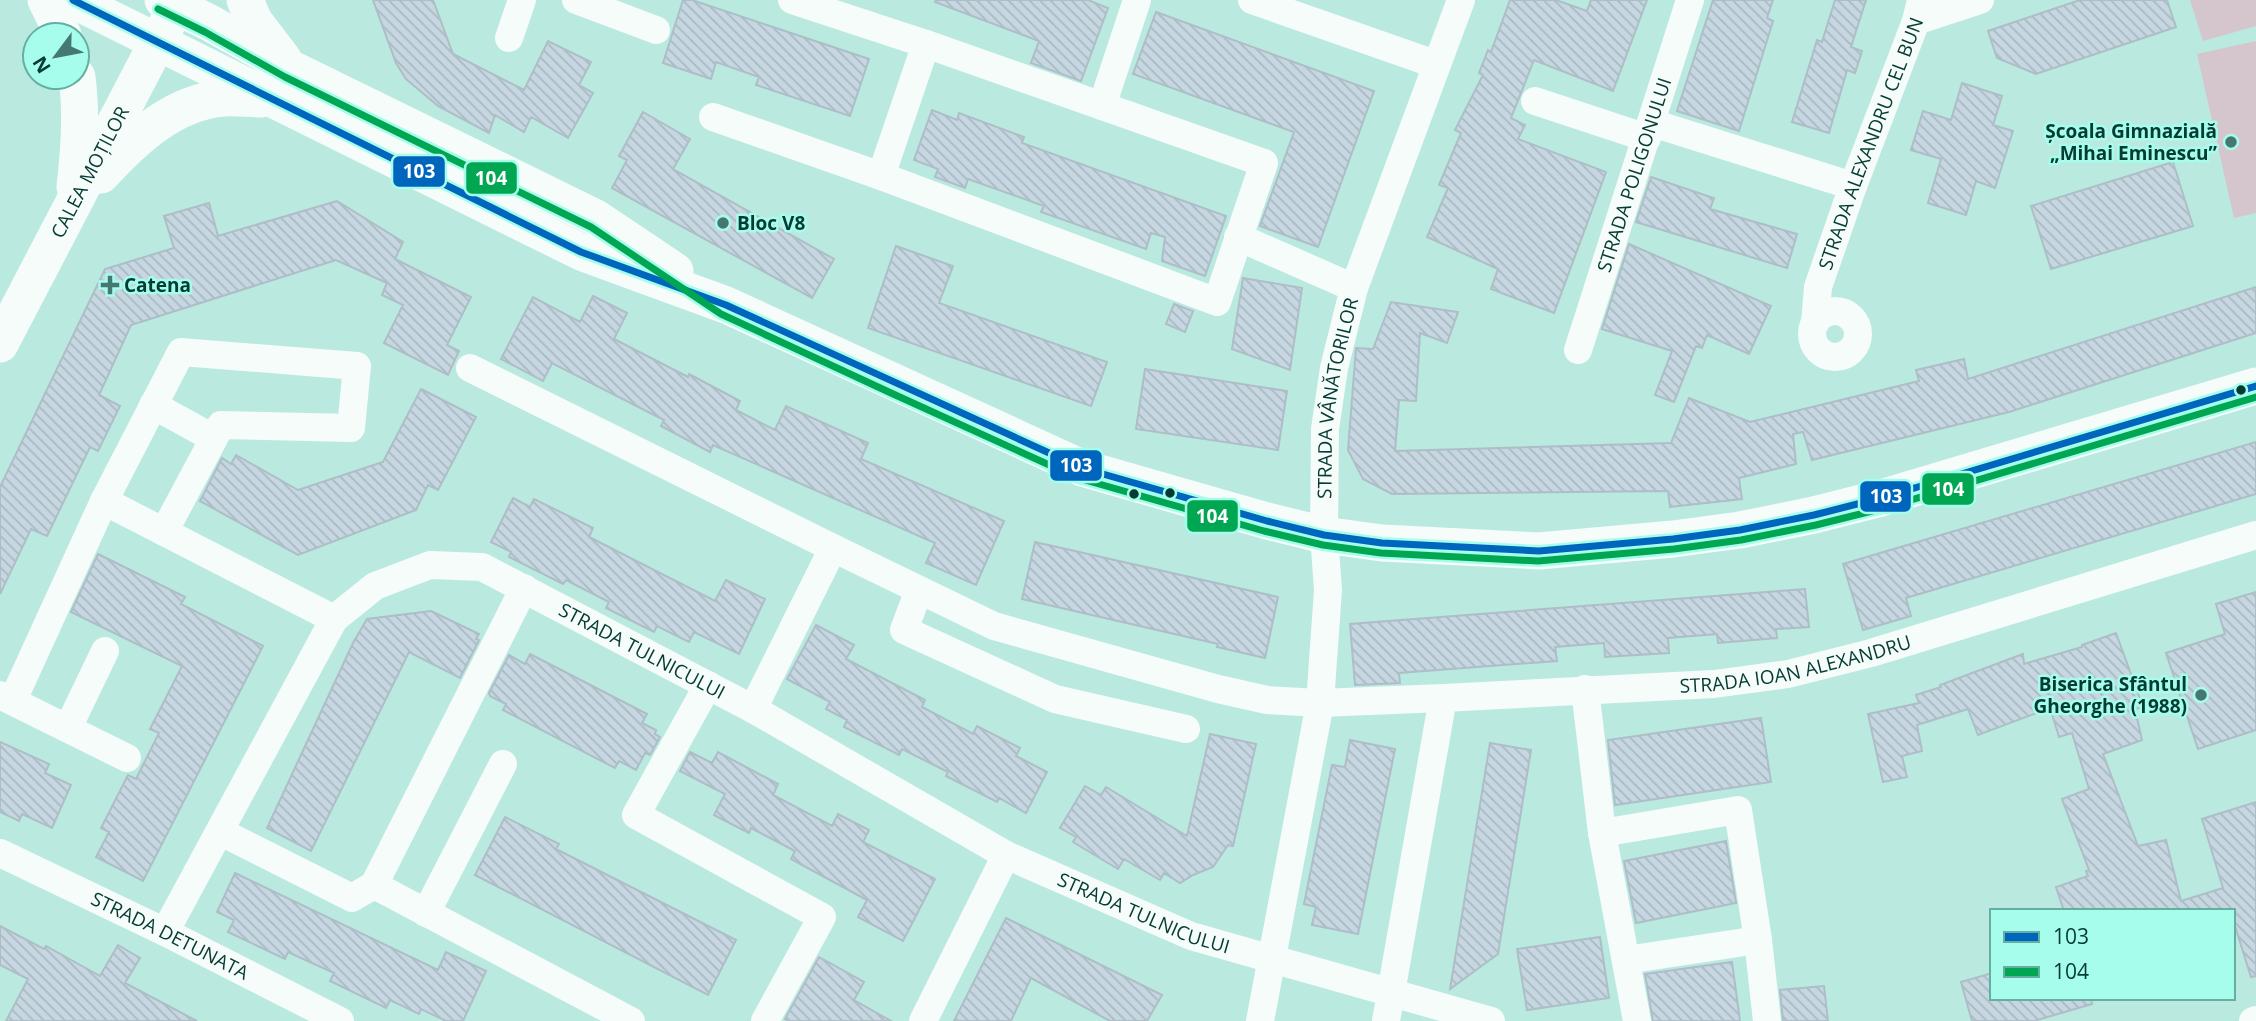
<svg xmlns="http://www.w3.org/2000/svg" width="2256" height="1021" font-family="'Open Sans',sans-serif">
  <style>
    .park { fill: #d4c6cc }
    .building { fill: url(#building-back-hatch); stroke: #adbec7; stroke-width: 2 }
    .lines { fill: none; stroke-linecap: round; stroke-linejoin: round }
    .minor { stroke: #f5fcfa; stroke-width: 28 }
    .major { stroke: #f5fcfa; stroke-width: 37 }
    .bus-1-casing { stroke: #a6fdec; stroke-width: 12 }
    .bus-2-casing { stroke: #a6fdec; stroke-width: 12 }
    .bus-1 { stroke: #0065bd; stroke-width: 7 }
    .bus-2 { stroke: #00a651; stroke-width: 7 }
    .poi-dot { fill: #447870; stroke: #a6fdec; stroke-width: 2.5 }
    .bus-dot { fill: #043b33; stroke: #a6fdec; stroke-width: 2.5 }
    .labels { text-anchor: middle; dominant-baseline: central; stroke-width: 5; stroke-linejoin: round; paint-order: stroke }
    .poi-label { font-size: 19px; font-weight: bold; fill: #043b33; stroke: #a6fdec; text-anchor: end }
    .street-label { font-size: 19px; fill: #043b33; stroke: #a6fdec }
    .line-badge { stroke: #a6fdec; stroke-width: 2.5 }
    .badge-label { font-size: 19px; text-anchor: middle; font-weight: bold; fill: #fff }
  </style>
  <defs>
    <pattern id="building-back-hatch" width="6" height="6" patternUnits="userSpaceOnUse" patternTransform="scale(1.75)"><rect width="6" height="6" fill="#c7d7e2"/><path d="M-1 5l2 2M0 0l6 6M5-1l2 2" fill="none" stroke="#a9b9c2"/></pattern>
  </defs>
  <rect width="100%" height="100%" fill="#bae9e0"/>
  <path class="park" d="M2190,0H2256V26L2203,41Z
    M2256,41V213L2234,218L2197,54Z"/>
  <path class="building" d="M373,0H433L453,54L524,90L548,41L591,62L579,85L593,93L568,138L531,117L524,132L495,115L489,133L438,106L406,79L396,63Z
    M683,0H692L869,59L850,116L756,85L759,77L716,62L711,79L663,63Z
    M936,0H1088L1108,8L1081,81L1031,63L1039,41L935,2Z
    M1510,0H1556L1587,11L1591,0H1647L1613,91L1534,60L1511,118L1525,125L1518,139L1606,172L1554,313L1491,289L1498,269L1427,237L1448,188L1439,185L1461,133L1455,130L1483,75L1479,73L1488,50L1491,52Z
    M1713,0H1773L1767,18L1773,21L1739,131L1677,111Z
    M1835,0H1866L1851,47L1862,51L1855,73L1847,70L1829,133L1792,122L1817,40L1822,42Z
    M2080,0H2167L2176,27L2036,74L1997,58L1988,31Z
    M1156,12L1374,91L1318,247L1260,226L1294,132L1133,74Z
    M1962,83L2002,96L1993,125L2013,131L1995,188L1976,181L1966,215L1928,203L1941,159L1911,150L1923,111L1951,120Z
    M932,110L957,120L959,113L1024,137L1022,143L1226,216L1205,276L1162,261L1165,237L1151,233L1146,249L1041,212L1044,206L968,179L965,188L935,177L938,169L914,160Z
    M643,112L690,139L673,169L834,259L812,298L612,188L627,160L619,156Z
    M2173,162L2193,226L2051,269L2031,206Z
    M1651,177L1714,198L1710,209L1797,234L1787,268L1636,222Z
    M337,201L403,242L395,259L471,297L447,345L459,351L448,375L384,343L403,305L382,295L387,283L336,260L131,325L99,395L120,406L98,451L90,447L47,536L31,529L0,594V487L105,269L174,248L164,216L209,203L218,236Z
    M1629,244L1771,306L1749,354L1707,335L1702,348L1696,346L1674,402L1655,395L1672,351L1602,329Z
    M896,246L953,266L939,303L1107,362L1091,406L868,328Z
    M1243,278L1302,288L1290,370L1232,349Z
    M2256,287V333L2009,412L1812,460L1803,432L1793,434L1796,464L1739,478L1742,499L1670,507L1668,491L1392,494L1363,479L1348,450L1356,348L1373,349L1391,302L1458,312L1447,343L1420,333L1416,401L1399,400L1395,451L1671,443L1689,398L1750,422L1919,381L1916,370L1964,359L1968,379Z
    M593,296L627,313L614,339L688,377L689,374L740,401L736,410L775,430L786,406L868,443L861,459L1004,521L976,585L926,563L935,543L713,445L710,452L661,426L664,420L552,363L543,381L501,359L533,297L580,322Z
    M1174,304L1193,311L1185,332L1166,324Z
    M1145,369L1287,391L1278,450L1136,429Z
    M421,389L476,417L438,490L428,485L416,510L298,555L200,501L222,458L231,464L236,455L298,490L383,462Z
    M2256,442V494L1906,598L1911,616L1863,630L1843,564Z
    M513,498L530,507L534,499L593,528L589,537L715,601L726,580L765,599L739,654L694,632L689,642L657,626L654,632L606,608L609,602L566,580L563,584L509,557L511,552L491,542Z
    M1035,542L1278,597L1265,658L1217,647L1218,644L1022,599Z
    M98,554L185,597L181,604L263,646L143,881L96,857L109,832L101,828L128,775L136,779L159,733L150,729L182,666L71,612Z
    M1805,589L1809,627L1776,629L1777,638L1718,643L1717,634L1668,638L1669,653L1605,657L1604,643L1555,647L1557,661L1399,673L1400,683L1355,685L1350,624Z
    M2256,592V730L2198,749L2166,653L2225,634L2216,604Z
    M431,611L479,634L476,639L479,640L460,678L409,652L311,851L267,828L353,643L367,619Z
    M816,625L854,645L846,659L925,700L922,707L973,734L977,726L1020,748L1016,756L1047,772L1026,813L999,798L997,802L946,776L948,772L902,749L899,755L844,727L847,720L826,709L830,702L787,679Z
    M2116,633L2143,707L2135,709L2142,740L2103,754L2138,846L2166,840L2181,901L2223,888L2202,819L2256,802V976L2251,977L2233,920V911H2064L2056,887L2088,876L2086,871L2089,870L2062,799L2089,789L2072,733L2059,737L2050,708L1978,735L1968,709L1917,725L1922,751L1902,756L1907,777L1883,782L1868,714L1919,703L1916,695L1941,687L1940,685L2023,654L2024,664L2082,647V645Z
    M530,654L647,714L642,723L656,730L655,734L660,737L650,755L645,753L636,770L619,761L615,768L503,710L506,704L490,696L489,693L509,655L525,664Z
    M1761,718L1771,782L1615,805L1608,740Z
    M1210,734L1256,744L1233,846L1228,845L1213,867L1193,875L1180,883L1164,873L1160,880L1124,859L1118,869L1073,842L1076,837L1060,828L1085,786L1101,795L1106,787L1187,836Z
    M1350,740L1395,749L1358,934L1312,925L1316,907L1304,904L1332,765L1345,767Z
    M0,742L49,764L45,773L71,785L52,828L22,814L19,821L0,812Z
    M1490,743L1531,750L1498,954L1450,989Z
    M690,752L712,763L718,752L778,784L773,795L832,826L838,814L869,830L863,842L935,879L903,941L858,917L867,900L791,859L795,851L751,828L749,833L714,815L725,794L680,771Z
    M505,817L559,844L556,849L736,940L708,995L475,875Z
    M1726,841L1736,903L1636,923L1624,861Z
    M235,873L438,970L446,952L486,971L463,1021H446L421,1009L419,1014L390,1000L386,1008L330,981L334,973L288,952L285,959L228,932L234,920L217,912Z
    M1006,918L1162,995L1147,1021H1110L1031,978L1011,1021H954Z
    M0,926L44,949L46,946L100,976L118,945L140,958L125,983L197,1021H6L28,979L0,965Z
    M1600,937L1609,998L1527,1010L1517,949Z
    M819,957L864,982L854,1000L891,1021H789L785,1019Z
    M1732,962L1740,1021H1653L1645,974Z
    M1992,973V998H2091L2092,1004L2034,1021H1972L1961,982Z
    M1824,986L1828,1021H1783L1780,990Z"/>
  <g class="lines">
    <g class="minor">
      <path d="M576,0L656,30"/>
      <path d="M792,0L926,44L881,176"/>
      <path d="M1252,0L1435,64"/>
      <path d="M1916,21L1980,0"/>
      <path d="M509,38L522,0"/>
      <path d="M1535,101L1647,138"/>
      <path d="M1102,106L1137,0"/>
      <path d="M713,117L881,176L1217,302L1264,163L926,44"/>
      <path d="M1652,123L1853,186"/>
      <path d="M1238,237L1354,288"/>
      <circle cx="1835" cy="334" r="23"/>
      <path id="s1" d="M1815,323L1818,287L1853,186L1916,21L1921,0"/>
      <path id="s2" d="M1578,350L1690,0"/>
      <path id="s3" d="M470,368L833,548L994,626L1218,689L1267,700L1320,703L1443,698L1714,684L1788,674L1871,653L2256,535"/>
      <path d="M153,405L213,438"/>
      <path d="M104,501L334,619"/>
      <path d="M524,588L374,885L631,1021"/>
      <path d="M919,590L904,630L1055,699L1186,729"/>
      <path d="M708,685L636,815L822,917L765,1021"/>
      <path d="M1585,689L1602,833L1637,1021"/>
      <path d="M0,695L127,758"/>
      <path d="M13,700L104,501L181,352L357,366L351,428L221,425L164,532"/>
      <path d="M753,709L833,548"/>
      <path d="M68,728L105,651"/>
      <path d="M221,832L352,898L374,885"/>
      <path d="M1602,833L1738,810L1758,940L1767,1021"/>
      <path id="s4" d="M0,853L165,932L340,1021"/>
      <path d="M426,913L503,764"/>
      <path id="s5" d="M165,932L334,619L375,586L430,565L482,567L753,709L1006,855L1191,936L1491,1021"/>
      <path d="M1626,960L1758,940"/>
      <path d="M923,1021L1006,855"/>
      <path id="s6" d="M1260,1021L1320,703L1328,590L1324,535L1325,429L1334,368L1354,288L1461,0"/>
      <path d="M1386,1021L1443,698"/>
      <path d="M2253,1021L2256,1020"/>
    </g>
    <g class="major">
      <path d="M46,0L63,35"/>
      <path d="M73,0L581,252L726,305L1082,468L1267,521L1324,535L1382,543L1539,551L1673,539L1740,530L1814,515L1881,498L2256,386"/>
      <path d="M163,0L210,23L290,68L596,218L675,271"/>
      <path d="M245,0L254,21L283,59"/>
      <path d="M101,175C134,139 173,102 224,98C236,97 249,99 262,99"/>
      <path d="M75,187C79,150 82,114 77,77"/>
      <path id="s7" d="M0,344L169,20"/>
    </g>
    <defs>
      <path id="bus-1" d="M73,0L581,252L726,305L1082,468L1267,521L1324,535L1382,543L1539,551L1673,539L1740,530L1814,515L1881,498L2256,386"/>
      <path id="bus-2" d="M158,9L205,32L285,77L591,227L721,314L891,393L1078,478L1264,531L1323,545L1381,553L1538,561L1674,549L1741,540L1816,525L1884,508L2256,397"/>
    </defs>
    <use href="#bus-1" class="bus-1-casing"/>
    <use href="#bus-2" class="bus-2-casing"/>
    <use href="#bus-1" class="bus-1"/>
    <use href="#bus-2" class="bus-2"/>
  </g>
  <g class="poi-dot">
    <circle cx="2231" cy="142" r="7"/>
    <circle cx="723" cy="223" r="7"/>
    <path d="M106.5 274.5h7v7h7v7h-7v7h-7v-7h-7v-7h7z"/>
    <circle cx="2201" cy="695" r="7"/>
  </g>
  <g class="bus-dot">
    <circle cx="2241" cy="390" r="6"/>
    <circle cx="1170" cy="493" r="6"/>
    <circle cx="1134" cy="494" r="6"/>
  </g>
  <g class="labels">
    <g class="poi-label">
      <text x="2217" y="131">Școala Gimnazială<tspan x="2217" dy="22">„Mihai Eminescu”</tspan></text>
      <text x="737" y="223" text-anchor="start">Bloc V8</text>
      <text x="124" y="285" text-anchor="start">Catena</text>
      <text x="2187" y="684">Biserica Sfântul<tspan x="2187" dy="22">Gheorghe (1988)</tspan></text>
    </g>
    <g class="street-label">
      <text stroke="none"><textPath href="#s1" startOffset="189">STRADA ALEXANDRU CEL BUN</textPath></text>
      <text stroke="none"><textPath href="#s7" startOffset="194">CALEA MOȚILOR</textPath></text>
      <text stroke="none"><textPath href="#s2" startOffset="184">STRADA POLIGONULUI</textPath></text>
      <text stroke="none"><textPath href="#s6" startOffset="630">STRADA VÂNĂTORILOR</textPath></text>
      <text stroke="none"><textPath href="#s5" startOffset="700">STRADA TULNICULUI</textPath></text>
      <text stroke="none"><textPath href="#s3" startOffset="1398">STRADA IOAN ALEXANDRU</textPath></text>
      <text stroke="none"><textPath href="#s5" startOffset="1267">STRADA TULNICULUI</textPath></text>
      <text stroke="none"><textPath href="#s4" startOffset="189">STRADA DETUNATA</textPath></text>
    </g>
  </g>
  <g class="line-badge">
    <rect x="392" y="155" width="54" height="33" rx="7" fill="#0065bd"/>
    <rect x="465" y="161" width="53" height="34" rx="7" fill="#00a651"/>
    <rect x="1049" y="449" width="54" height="33" rx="7" fill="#0065bd"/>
    <rect x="1921" y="472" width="54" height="34" rx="7" fill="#00a651"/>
    <rect x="1859" y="480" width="53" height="33" rx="7" fill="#0065bd"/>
    <rect x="1186" y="499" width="53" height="34" rx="7" fill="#00a651"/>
  </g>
  <g class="badge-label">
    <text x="419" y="178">103</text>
    <text x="491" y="185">104</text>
    <text x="1076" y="472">103</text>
    <text x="1948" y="496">104</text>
    <text x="1886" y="503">103</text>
    <text x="1212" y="523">104</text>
  </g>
  <rect x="1990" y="909" width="245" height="91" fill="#a6fdec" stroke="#65afa2" stroke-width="2"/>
  <rect x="2004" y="932" width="35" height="10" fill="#0065bd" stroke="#65afa2" stroke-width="2"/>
  <text x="2053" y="944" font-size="21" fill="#043b33">103</text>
  <rect x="2004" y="967" width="35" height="10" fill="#00a651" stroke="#65afa2" stroke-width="2"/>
  <text x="2053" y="979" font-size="21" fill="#043b33">104</text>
  <g transform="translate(56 56) rotate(238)"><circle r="33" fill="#a6fdec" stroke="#65afa2" stroke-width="2"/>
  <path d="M0-5L12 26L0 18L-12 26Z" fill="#447870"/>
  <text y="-10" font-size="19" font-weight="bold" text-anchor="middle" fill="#043b33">N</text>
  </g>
</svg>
